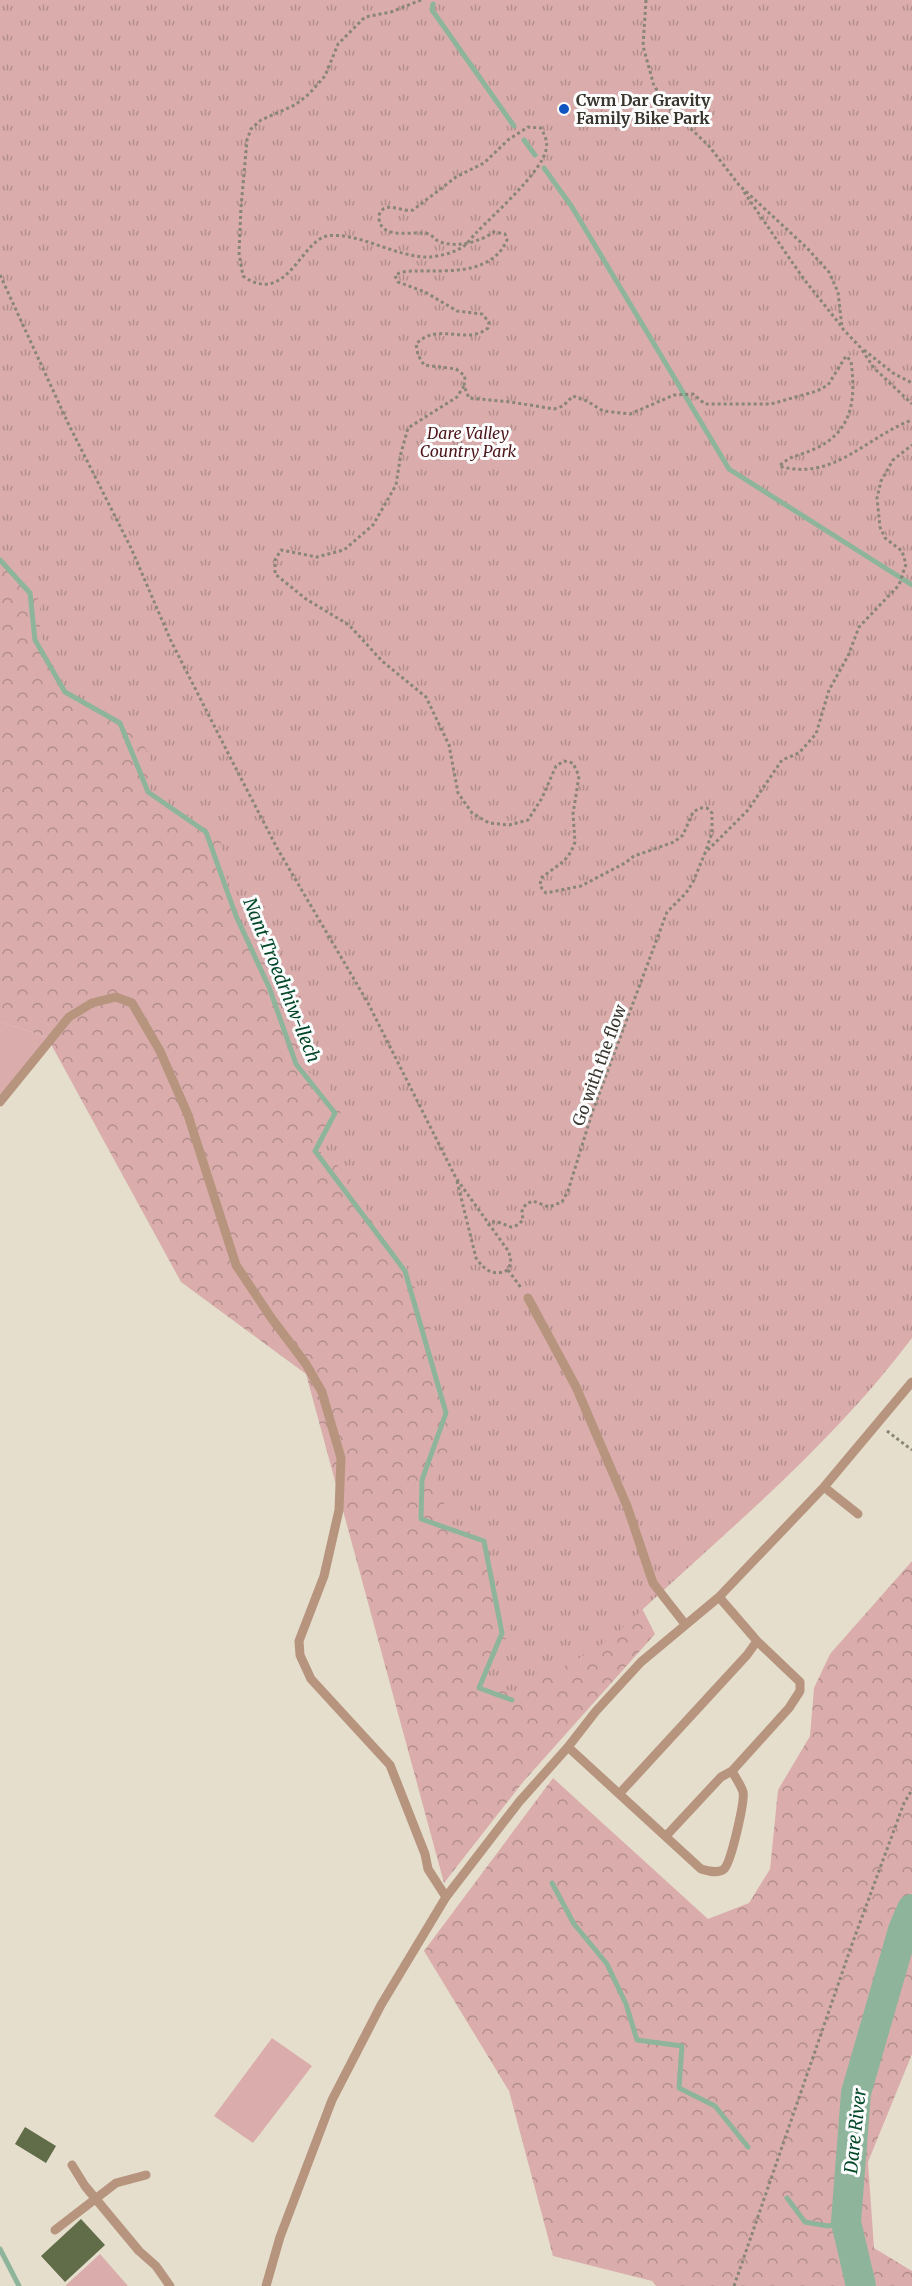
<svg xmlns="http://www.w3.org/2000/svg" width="912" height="2286" font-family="Merriweather,serif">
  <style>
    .green { fill: #daadac }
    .forest { fill: url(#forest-crowns) }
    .park { fill: url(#park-tufts) }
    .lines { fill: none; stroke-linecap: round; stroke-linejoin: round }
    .stream { stroke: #8eb59c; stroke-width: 5 }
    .river { stroke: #8eb59c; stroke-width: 30 }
    .building { fill: #616c49 }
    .path { stroke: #898579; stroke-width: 3; stroke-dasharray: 3 3; stroke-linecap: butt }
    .service { stroke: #b7947e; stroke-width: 9 }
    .poi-dot { fill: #0f55c0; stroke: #fff; stroke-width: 2 }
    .labels { text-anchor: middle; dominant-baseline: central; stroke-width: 6; stroke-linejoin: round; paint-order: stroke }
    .poi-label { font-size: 16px; font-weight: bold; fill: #38352e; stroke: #fff; text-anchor: start }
    .park-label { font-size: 16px; font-style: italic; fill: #4e151a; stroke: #fff }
    .street-label { font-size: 16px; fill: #38352e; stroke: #fff }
    .water-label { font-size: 18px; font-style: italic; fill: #004828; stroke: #fff }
  </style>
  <defs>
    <pattern id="forest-crowns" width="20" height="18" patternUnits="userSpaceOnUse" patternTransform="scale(1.5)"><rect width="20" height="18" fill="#daadac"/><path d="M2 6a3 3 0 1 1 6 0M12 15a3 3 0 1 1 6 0" fill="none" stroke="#b28e8c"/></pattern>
    <pattern id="park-tufts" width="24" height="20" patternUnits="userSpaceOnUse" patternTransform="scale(1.5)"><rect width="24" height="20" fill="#daadac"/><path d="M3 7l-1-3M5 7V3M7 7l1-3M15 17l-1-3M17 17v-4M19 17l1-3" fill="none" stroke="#b28e8c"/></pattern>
  </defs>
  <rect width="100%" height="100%" fill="#e5decd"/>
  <path class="green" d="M0,1022L47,1037L0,1101Z
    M272,2038L312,2066L253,2143L214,2116Z
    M100,2254L128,2286H65Z"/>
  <path class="forest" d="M0,533L178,692L655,1634L523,1782L444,1883L306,1374L181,1282L47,1037L0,1022Z
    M912,1561V2054L868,2162L874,2248L912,2271V2286H656L652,2281L553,2256L509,2091L424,1951L553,1778L708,1919L749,1903L770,1869L778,1790L810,1736L814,1688L830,1654Z"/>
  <path class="park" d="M0,0H912V1338C828,1450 717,1539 616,1634C585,1658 549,1673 516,1693L483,1683C478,1652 508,1651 509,1628L500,1620L483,1537L452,1524L436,1483L450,1444L446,1403L436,1376L429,1315L420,1301L407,1268L397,1254L382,1241L352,1181L330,1157L325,1158L321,1155V1145L339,1124L341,1117L340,1106L324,1080L313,1076L300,1064L302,1042L300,1024L284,1005L281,986L267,956L253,944L240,926L239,905L226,876L220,836L204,821L190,817L167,806L156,799L149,789V754L138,736L118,720L59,689L52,682L54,663L40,633V605L37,596L0,564Z"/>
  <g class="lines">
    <path class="stream" d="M433,4L432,10L514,126
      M524,140L535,155
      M544,168L572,207L729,469L912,585
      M0,560L30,593L35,640L65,692L120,723L148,792L206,832L236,916L269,987L296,1064L335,1113L315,1151L405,1271L446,1413L422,1480L421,1519L484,1541L502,1633L479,1688L512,1700
      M552,1883L574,1924L607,1964L626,2004L637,2040L682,2046L679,2088L715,2106L748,2147
      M787,2198L805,2222L828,2226L846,2222
      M0,2249L19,2286"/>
    <path class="river" d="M861,2286L846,2222L856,2093L903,1930L912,1909"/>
  </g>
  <path class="building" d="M25,2127L56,2146L46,2163L15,2144Z
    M81,2219L105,2245L65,2282L41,2256Z"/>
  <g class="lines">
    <path class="path" d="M421,0L391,12L365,17L338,44L325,76L309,94L295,105L261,120L251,129L247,140L241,207L239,253L243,276C286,307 301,241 327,236C357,231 397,258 429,257C441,256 454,253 464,246C468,243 472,237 476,233C493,215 541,173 546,150C548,141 545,136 541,128L528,127L508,140L484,163L456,177L413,210C404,212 393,205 385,208C382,209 378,214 379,219C382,241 415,230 429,234C433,236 435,240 440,242C458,248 479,242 494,232L505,234L507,240C486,289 407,261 395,276L398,282L425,292L457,311L482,314L489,322L488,328C465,346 439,321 416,344L418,355L424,365L456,369L465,376L464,386L469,398L511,402L554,409L563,406L573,396L587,401L603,411L630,414L674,395L693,394L705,404H771L817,391L828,385L846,356L851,361C856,400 853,433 812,450C797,457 793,454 779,466C833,482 866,437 912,420
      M646,0L643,46L654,86L671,110L709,146L739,185L807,248L829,272L838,292L842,328L860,347L874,368L912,404
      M744,192L803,278L842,327
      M0,275L68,423L131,548L171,641L230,757L277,848L368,1003L456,1178L509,1252L511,1262L508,1270L522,1289
      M864,350L893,373L912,383
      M464,386L457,397L408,428L401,453L396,485L373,525L344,550L317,557L281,550L275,560V574L306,599L349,625L382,661L426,697L449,745L458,793L472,813L489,823L509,825L528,820L542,798L556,766L564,761L573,763L579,776L573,814L575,842L571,852L564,861L541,878L540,886L546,893L581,886L625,863L634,856L674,842L683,835L693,812L700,808H707L712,813V833L705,853
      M457,1181L476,1258C484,1270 494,1277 508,1270
      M488,1226L491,1222H498L511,1227L518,1225L523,1220L522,1211L526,1204L533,1201L549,1207L562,1202L568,1191L592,1113L667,912L686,893L693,882L705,853L748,810L782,760L799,753L816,734L829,690L848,656L859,627L899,585L906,564L902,551L885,538L880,527L877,498L881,481L893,460L912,445
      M887,1431L912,1450
      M734,2286L851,1947L904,1803L912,1790"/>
    <path class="service" d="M0,1102L69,1017L92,1003L116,997L132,1003L160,1051L188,1115L236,1265L272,1319L306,1364L322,1392L341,1458L339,1510L324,1576L299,1641L300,1655L311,1679L390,1765L425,1854L428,1869L446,1897
      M528,1298L576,1387L627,1506L653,1583L685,1624
      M824,1487L858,1514
      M568,1747L701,1869C708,1871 718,1874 724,1869C731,1863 745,1801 743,1792C741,1785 735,1777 732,1771
      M620,1793L747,1655L757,1641
      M666,1836L721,1777L732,1771L789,1708L800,1691V1682L757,1641L719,1597
      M72,2165L85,2186L139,2251L156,2266L170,2286
      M55,2230L116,2183L146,2175
      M266,2286L280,2237L332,2100L381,2005L446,1897L519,1802L568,1747L596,1711L641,1662L719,1597L824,1487L912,1382"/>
  </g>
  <circle class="poi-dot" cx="564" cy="109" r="6"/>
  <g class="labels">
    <g class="poi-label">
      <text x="576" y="100">Cwm Dar Gravity<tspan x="576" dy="18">Family Bike Park</tspan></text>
    </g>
    <g class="park-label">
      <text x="468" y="433">Dare Valley<tspan x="468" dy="18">Country Park</tspan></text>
    </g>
    <g class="street-label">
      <text transform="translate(599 1065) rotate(-70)">Go with the flow</text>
    </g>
    <g class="water-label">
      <text transform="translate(282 980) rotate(68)">Nant Troedrhiw-llech</text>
      <text transform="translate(855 2131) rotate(-84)">Dare River</text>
    </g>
  </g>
</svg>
